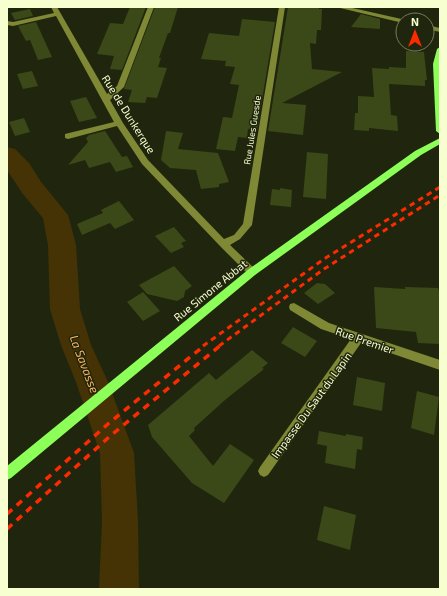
<svg xmlns="http://www.w3.org/2000/svg" width="447" height="596" font-family="'Exo 2',sans-serif">
  <style>
    .lines { fill: none; stroke-linecap: round; stroke-linejoin: round }
    .river { fill: #453306; fill-rule: evenodd }
    .building { fill: #3b4818 }
    .minor { fill: #7f8834; fill-rule: evenodd }
    .major { fill: #8cff58; fill-rule: evenodd }
    .rail-far1 { stroke: #fc2a00; stroke-width: 3; stroke-dasharray: 5.5 4.5; stroke-linecap: butt }
    .rail { stroke: #fc2a00; stroke-width: 3.5; stroke-dasharray: 7 6; stroke-linecap: butt }
    .labels { text-anchor: middle; dominant-baseline: central; stroke-width: 3; stroke-linejoin: round; paint-order: stroke }
    .far-street-label { font-size: 9px; fill: #f7ffd1; stroke: #20260d }
    .street-label { font-size: 11px; fill: #f7ffd1; stroke: #20260d }
    .water-label { font-size: 12px; font-style: italic; fill: #ffb45f; stroke: #20260d }
  </style>
  <rect width="100%" height="100%" fill="#20260d"/>
  <g class="lines">
    <path class="river" d="M7,147L15,149L29,163L41,182L68,215L76,245L80,309L91,345L108,382L134,453L138,521L139,589H99L102,521L100,453L76,382L61,345L50,309L48,245L43,218L23,194L7,170Z"/>
  </g>
  <path class="building" d="M130,7H146L122,70L110,69L114,56L97,54L110,23L123,24Z
    M155,7H178L170,33H168L159,58H161L158,67L167,68L157,98L147,97L145,103L128,102L132,90L124,89Z
    M288,7H319V9H322L321,30H317L316,44L310,43L312,69L342,72L282,103L306,105L303,135L268,131Z
    M30,9L33,16L15,20L11,13Z
    M361,14L380,19V29L351,27Z
    M242,19L275,22L257,130L248,129L247,138L238,137L235,151L216,149L223,117L232,118L239,85L230,84L235,67L225,66L226,61L201,59L209,33L239,36Z
    M36,22L52,57L38,60L30,40L26,41L18,26Z
    M406,51L424,52L427,80H425V86L389,84L391,115L397,116L398,131L369,128V131L354,130L355,113H358V96L374,97L372,68L389,69V67L406,68Z
    M32,71L38,86L23,89L17,74Z
    M86,97L97,118L79,122L70,101Z
    M24,118L30,132L15,136L9,122Z
    M105,131L122,157L127,156L133,167L116,172L110,162L89,168L85,160L68,165L88,142L86,138L89,135Z
    M166,131L183,133L178,149L218,153L229,182L219,184V187L201,189L196,170L170,168L161,160Z
    M307,152L328,154L326,199L303,197Z
    M280,188L292,190L291,207L270,205L272,189L280,190Z
    M119,201L134,220L115,229L110,223L82,235L77,224L103,213L101,210Z
    M174,227L186,241L181,243L184,247L171,253L155,236Z
    M174,266L192,286L185,291L184,297L177,301L147,294L139,285Z
    M317,283L325,284L335,293L318,304L304,293Z
    M374,287L405,289V287L438,288L440,294V344L418,343L416,332L376,328Z
    M143,292L160,311L143,321L127,302Z
    M293,327L317,341L305,357L281,343Z
    M252,350L268,363L262,368L264,369L225,400L194,428L195,430L189,436L213,466L230,444L254,460L224,503L192,483L152,437L148,425L209,373L216,380Z
    M357,377L385,383L382,411L353,405Z
    M417,391L439,397L434,435L411,428Z
    M319,431L346,436V434L363,437L362,450L357,449L355,469L325,463L327,446L317,444Z
    M324,506L356,515L350,550L317,540Z"/>
  <g class="lines">
    <path class="minor" d="M51,7H57L107,94L117,86L148,7H154L124,87L110,100L123,123L148,160L224,239L234,235L243,224L279,7H285L252,225L240,239L230,245L255,269L257,272L255,275H249L220,246L142,164L117,126L68,139L65,138V134L114,122L56,16L13,26L7,25V21L13,22L54,13Z
      M336,7H348L406,20H403V23Z
      M427,25L440,28V32L427,29Z
      M294,303L329,323L440,360V370L361,343L268,475L264,477L260,475L258,471L260,467L351,339L321,329L290,310L289,307L290,304Z"/>
    <path class="major" d="M440,47V134L436,131L433,64L437,49Z
      M440,138V144L421,155L255,275L11,478L7,480V466L249,269L415,151Z"/>
    <path class="rail-far1" d="M203,346L324,259L440,187
      M219,346L324,269L440,195"/>
    <path class="rail" d="M7,514L109,423L205,345
      M7,529L109,437L221,345"/>
  </g>
  <g class="labels">
    <g class="far-street-label">
      <text transform="translate(252 130) rotate(-81)">Rue Jules Guesde</text>
    </g>
    <g class="street-label">
      <text transform="translate(129 114) rotate(58)">Rue de Dunkerque</text>
      <text transform="translate(210 290) rotate(-39)">Rue Simone Abbat</text>
      <text transform="translate(365 340) rotate(19)">Rue Premier</text>
      <text transform="translate(311 405) rotate(-54)">Impasse Du Saut du Lapin</text>
    </g>
    <g class="water-label">
      <text transform="translate(85 364) rotate(69)">La Savasse</text>
    </g>
  </g>
  <rect width="447" height="596" fill="none" stroke="#f7ffd1" stroke-width="16"/>
  <g transform="translate(415 32)"><circle r="19" fill="#20260d" stroke="#767d5b"/>
  <path d="M0-3L7 15L0 10L-7 15Z" fill="#fc2a00"/>
  <text y="-6" font-size="11" font-weight="bold" text-anchor="middle" fill="#f7ffd1">N</text>
  </g>
</svg>
